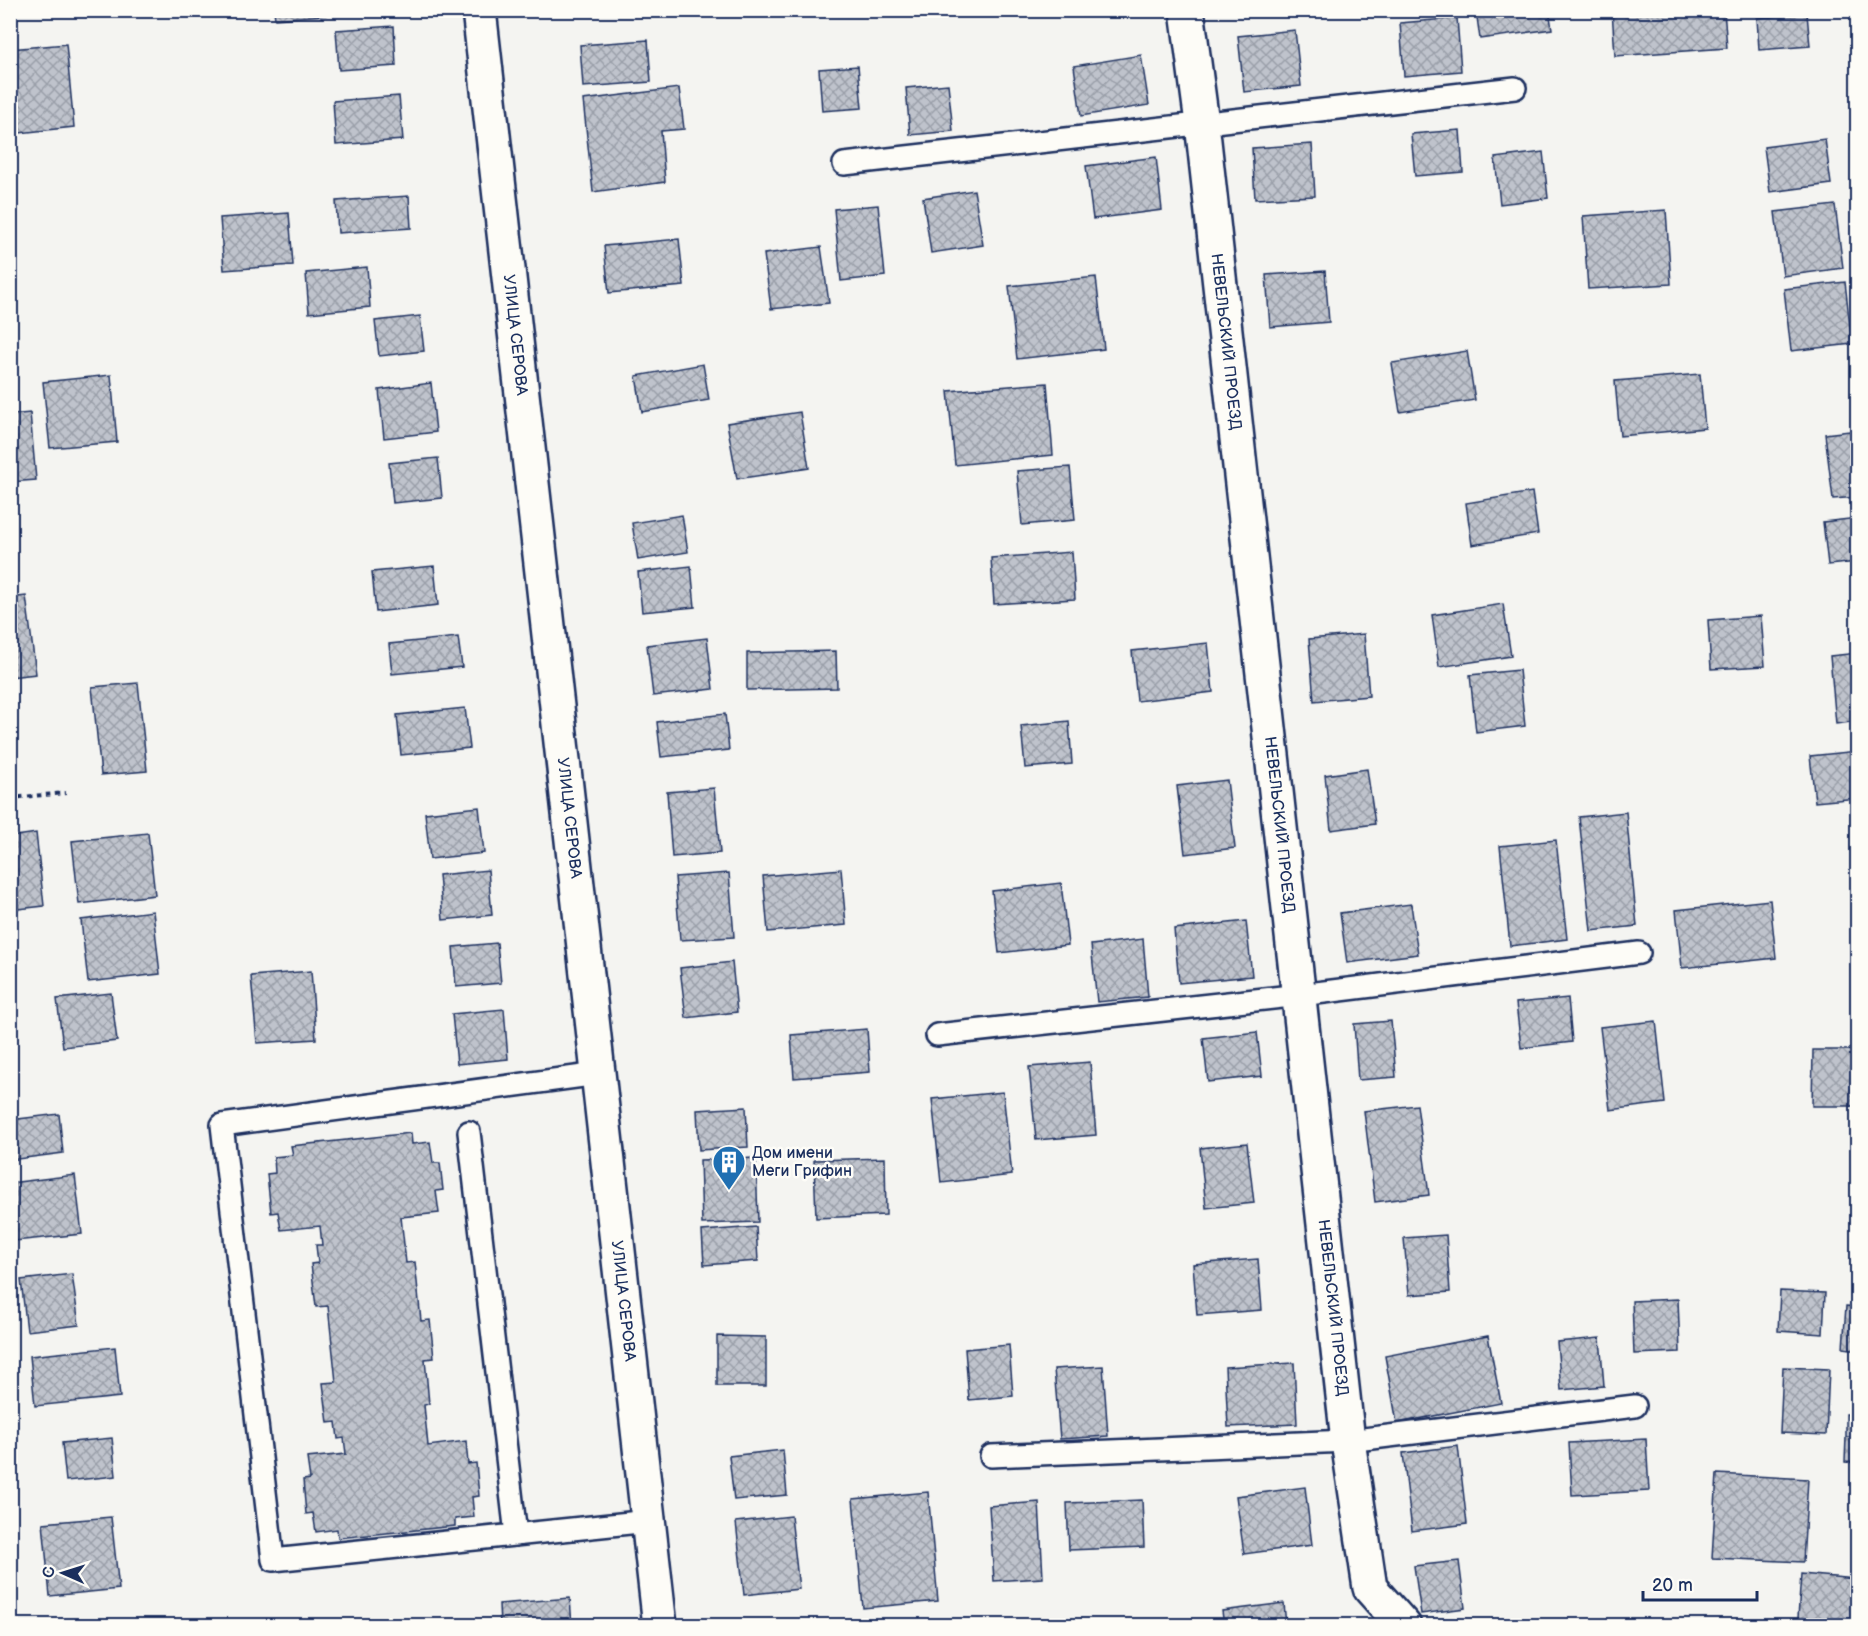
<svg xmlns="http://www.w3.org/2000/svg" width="1868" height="1636" font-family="'Balsamiq Sans',sans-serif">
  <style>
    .building { fill: url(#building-cross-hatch); stroke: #1b2f5e; stroke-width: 1.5 }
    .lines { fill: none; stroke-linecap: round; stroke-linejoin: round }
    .service-casing { stroke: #1b2f5e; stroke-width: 26 }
    .minor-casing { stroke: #1b2f5e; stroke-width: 38 }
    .secondary-casing { stroke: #1b2f5e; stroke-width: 38 }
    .path { stroke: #1b2f5e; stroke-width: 4; stroke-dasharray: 4.5 4.5; stroke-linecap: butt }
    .service { stroke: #fdfcf7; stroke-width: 21 }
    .minor { stroke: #fdfcf7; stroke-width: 33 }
    .secondary { stroke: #fdfcf7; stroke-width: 33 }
    .labels { text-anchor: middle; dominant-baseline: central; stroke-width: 5; stroke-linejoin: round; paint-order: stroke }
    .street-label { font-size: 16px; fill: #1b2f5e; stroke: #fdfcf7 }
    .poi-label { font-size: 16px; fill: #1b2f5e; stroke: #fdfcf7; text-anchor: start }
  </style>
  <defs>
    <pattern id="building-cross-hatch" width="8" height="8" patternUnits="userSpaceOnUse" patternTransform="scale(1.5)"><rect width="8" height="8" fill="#bfc3cc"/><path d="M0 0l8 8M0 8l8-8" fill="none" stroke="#9a9fa9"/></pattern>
  </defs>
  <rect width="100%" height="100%" fill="#f4f4f1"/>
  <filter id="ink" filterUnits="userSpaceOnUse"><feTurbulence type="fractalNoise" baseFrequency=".0167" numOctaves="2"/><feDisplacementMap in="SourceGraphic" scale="12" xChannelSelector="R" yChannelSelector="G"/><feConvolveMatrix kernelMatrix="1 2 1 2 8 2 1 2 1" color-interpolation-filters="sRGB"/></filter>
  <g filter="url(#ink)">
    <path class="building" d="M274,10H325L326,15L275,19Z
      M1476,10H1549L1552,29L1480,39Z
      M1612,10H1724L1727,48L1615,56Z
      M1807,14L1810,46L1759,50L1757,18Z
      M1457,18L1461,71L1404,76L1400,23Z
      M394,26L396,66L339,70L336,30Z
      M1295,30L1301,86L1244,92L1238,36Z
      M648,40L651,82L583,87L580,45Z
      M66,44L74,127L10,134V49Z
      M1141,55L1149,105L1081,116L1074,66Z
      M858,66L862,108L822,111L819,69Z
      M948,84L953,131L910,135L906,88Z
      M679,88L684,129L661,131L665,182L593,192L583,100Z
      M399,96L403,140L336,145L333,101Z
      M1460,130L1463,172L1415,176L1411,134Z
      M1825,139L1831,184L1770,192L1764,147Z
      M1312,144L1315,196L1255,199L1252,148Z
      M1543,152L1548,198L1500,204L1495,158Z
      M1156,157L1162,210L1093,219L1086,166Z
      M974,190L983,245L931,253L923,198Z
      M409,196L411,228L338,233L336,201Z
      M878,205L885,276L841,281L834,209Z
      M1835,205L1843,268L1783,276L1775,212Z
      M1666,210L1671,284L1588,289L1583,216Z
      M289,213L293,265L224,270L220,218Z
      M10,234L16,283H10Z
      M679,239L684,286L609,293L604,246Z
      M821,247L829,303L771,309L764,254Z
      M367,267L370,307L309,313L306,273Z
      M1325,271L1329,322L1270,327L1266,275Z
      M1096,277L1104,349L1017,359L1009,286Z
      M1845,282L1852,344L1791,351L1784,289Z
      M420,316L424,351L379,356L375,321Z
      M1467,351L1475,400L1400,412L1392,363Z
      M703,364L709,400L642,412L636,376Z
      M1700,374L1705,428L1620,436L1615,381Z
      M111,375L117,442L50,448L43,382Z
      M431,383L436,432L384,438L379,390Z
      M1047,383L1053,455L955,465L948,391Z
      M800,412L809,468L737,479L727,423Z
      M30,413L36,480L10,482V415Z
      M1858,430V497L1833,499L1825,434Z
      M438,458L442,498L393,503L389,463Z
      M1070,467L1075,520L1022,525L1017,471Z
      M1532,492L1538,534L1472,545L1466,503Z
      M682,515L688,552L638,560L632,523Z
      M1858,518V562L1828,565L1823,522Z
      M1072,552L1075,599L994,604L991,558Z
      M434,566L438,605L376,612L372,572Z
      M691,566L695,607L642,612L638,572Z
      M26,596L36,674L10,677V598Z
      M1503,604L1511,656L1439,667L1432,615Z
      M1761,616L1765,666L1711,669L1708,620Z
      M1364,634L1369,696L1314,701L1309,639Z
      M458,637L462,667L392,674L389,644Z
      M707,638L713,689L653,696L647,645Z
      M1208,643L1213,692L1137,701L1132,651Z
      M836,651L837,688L747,690V653Z
      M1858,653V721L1836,724L1830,656Z
      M1519,670L1525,726L1476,732L1470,675Z
      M138,683L147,771L101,775L92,687Z
      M465,708L470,748L401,755L397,715Z
      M725,714L729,750L661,757L657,722Z
      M1069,721L1072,764L1025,768L1021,726Z
      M1858,751V798L1815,802L1810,756Z
      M1367,769L1375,824L1331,830L1325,775Z
      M1227,780L1235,848L1185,854L1177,786Z
      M714,788L720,853L672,857L667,792Z
      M479,807L484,853L430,859L425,813Z
      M1626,812L1637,926L1591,931L1579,817Z
      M1858,821V875H1857L1853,822Z
      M36,833L44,906L10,910V837Z
      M148,833L155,895L79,904L72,841Z
      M1556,840L1567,939L1510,946L1500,846Z
      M841,869L846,925L768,932L763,876Z
      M488,870L492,915L443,920L439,875Z
      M729,873L734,937L680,940L675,877Z
      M1061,883L1068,945L999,953L992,891Z
      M1770,900L1776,958L1682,968L1676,910Z
      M1411,904L1418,954L1347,963L1340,913Z
      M153,911L160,974L88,982L81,920Z
      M1246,921L1252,976L1179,983L1174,929Z
      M1143,939L1148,997L1097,1002L1091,945Z
      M497,943L501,983L456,987L453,947Z
      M732,962L737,1012L686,1018L680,968Z
      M311,971L316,1039L257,1043L251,976Z
      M111,993L117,1041L63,1047L57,999Z
      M1568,998L1572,1042L1521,1048L1516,1003Z
      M504,1009L508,1059L457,1064L452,1014Z
      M1391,1021L1396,1077L1358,1080L1354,1024Z
      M1656,1021L1665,1103L1610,1110L1600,1027Z
      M867,1029L870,1072L794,1078L791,1035Z
      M1257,1032L1262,1076L1208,1082L1203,1038Z
      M1813,1050H1858V1106H1812Z
      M1090,1062L1096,1135L1036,1140L1029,1067Z
      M1003,1092L1012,1175L941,1183L932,1099Z
      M1417,1105L1429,1195L1375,1202L1364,1111Z
      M746,1107L748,1147L699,1150L697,1110Z
      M59,1114L63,1153L10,1160V1120Z
      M411,1133L412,1144L430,1142L433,1163H440L443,1190L436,1191L439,1213L401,1217L406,1263L415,1262L421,1321L430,1320L434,1358L425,1359L429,1404L424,1405L428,1446L466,1441L468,1464L476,1463L479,1496L472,1497L474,1517L455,1519V1526L338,1538L337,1529L316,1532L313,1513L306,1514L303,1480L310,1479L307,1458L346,1454L344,1438L338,1439L336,1422L328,1423L323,1383L336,1382L328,1306L316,1307L311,1264L318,1263L316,1245H322L320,1226L281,1230L278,1212L271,1213L267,1174L275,1173L274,1157L293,1155L291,1146Z
      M1247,1143L1254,1203L1206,1208L1200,1148Z
      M756,1158L758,1222L702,1224L700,1160Z
      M885,1158L886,1215L816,1218L814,1160Z
      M75,1175L82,1234L15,1241L10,1183Z
      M756,1227L758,1261L704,1265L702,1231Z
      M1446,1235L1450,1292L1409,1295L1404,1238Z
      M1258,1259L1262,1310L1197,1315L1193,1264Z
      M72,1274L79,1325L27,1331L21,1280Z
      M1780,1291L1825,1293L1823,1334L1778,1331Z
      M1678,1299L1680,1352L1634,1354L1632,1301Z
      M1846,1306L1858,1307V1350L1843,1348Z
      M717,1336L766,1337V1386H717Z
      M1488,1336L1501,1403L1397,1423L1385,1356Z
      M1600,1338L1604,1386L1561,1390L1557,1342Z
      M1009,1345L1013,1396L969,1400L965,1349Z
      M115,1347L120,1397L35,1406L30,1356Z
      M1294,1363L1297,1424L1228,1427L1225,1367Z
      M1103,1366L1108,1436L1060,1439L1054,1369Z
      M1783,1367L1829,1369L1826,1435L1780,1433Z
      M1846,1414H1858V1437H1846Z
      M1846,1437H1858V1463L1845,1462Z
      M112,1438L116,1476L66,1481L62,1443Z
      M1646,1439L1649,1491L1572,1495L1569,1443Z
      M1458,1446L1467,1524L1412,1531L1403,1453Z
      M783,1450L787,1495L734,1500L729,1456Z
      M1717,1474L1808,1479L1803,1562L1712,1558Z
      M1305,1487L1312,1545L1244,1554L1236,1496Z
      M928,1492L938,1601L863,1608L853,1499Z
      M1142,1500L1144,1547L1069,1550L1067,1503Z
      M1039,1502L1043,1578L994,1581L989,1506Z
      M791,1516L799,1589L744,1595L736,1522Z
      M111,1517L119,1589L50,1596L43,1523Z
      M1459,1561L1465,1608L1421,1614L1414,1566Z
      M1801,1574L1856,1579L1852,1622L1798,1618Z
      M570,1598L572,1626H500L499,1604Z
      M1284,1603L1286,1626H1224L1222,1611Z"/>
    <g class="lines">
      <defs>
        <path id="service" d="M844,164L1515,88
          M937,1035L1300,995L1639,953
          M598,1074L222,1125L273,1560L649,1521
          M469,1132L516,1535
          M991,1456L1348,1441L1635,1406"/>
        <g id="minor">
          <path id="s1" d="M1187,10L1202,123L1348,1441L1370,1588L1404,1626"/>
        </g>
        <g id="secondary">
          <path id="s2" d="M479,10L660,1626"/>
        </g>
      </defs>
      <use href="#service" class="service-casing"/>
      <use href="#minor" class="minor-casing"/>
      <use href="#secondary" class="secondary-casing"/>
      <path class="path" d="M10,798L66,793"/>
      <use href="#service" class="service"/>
      <use href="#minor" class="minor"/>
      <use href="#secondary" class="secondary"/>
    </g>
  </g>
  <defs>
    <symbol id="building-pin" viewBox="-11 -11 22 30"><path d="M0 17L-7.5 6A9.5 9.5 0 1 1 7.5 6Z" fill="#1f6fb2" stroke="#fdfcf7"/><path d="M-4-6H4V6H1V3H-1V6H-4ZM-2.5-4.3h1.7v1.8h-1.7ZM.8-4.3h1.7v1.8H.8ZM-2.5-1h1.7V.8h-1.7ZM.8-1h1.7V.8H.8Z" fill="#fff"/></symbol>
  </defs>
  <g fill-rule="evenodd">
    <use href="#building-pin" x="710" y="1143" width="38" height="52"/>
  </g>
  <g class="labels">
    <g class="street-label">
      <text stroke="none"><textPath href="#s2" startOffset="327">УЛИЦА СЕРОВА</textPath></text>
      <text stroke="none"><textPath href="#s1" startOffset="334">НЕВЕЛЬСКИЙ ПРОЕЗД</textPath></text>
      <text stroke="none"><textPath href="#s2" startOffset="813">УЛИЦА СЕРОВА</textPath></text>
      <text stroke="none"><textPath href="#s1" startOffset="820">НЕВЕЛЬСКИЙ ПРОЕЗД</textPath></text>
      <text stroke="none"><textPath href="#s2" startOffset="1299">УЛИЦА СЕРОВА</textPath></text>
      <text stroke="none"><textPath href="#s1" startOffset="1306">НЕВЕЛЬСКИЙ ПРОЕЗД</textPath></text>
    </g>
    <g class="poi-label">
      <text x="752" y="1153">Дом имени<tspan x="752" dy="18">Меги Грифин</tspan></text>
    </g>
  </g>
  <rect width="1868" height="1636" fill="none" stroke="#fdfcf7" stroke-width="36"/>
  <rect x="18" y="18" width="1832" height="1600" fill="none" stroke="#1b2f5e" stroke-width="2" filter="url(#ink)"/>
  <g transform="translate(63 1573) rotate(273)" stroke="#fdfcf7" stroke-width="4.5" paint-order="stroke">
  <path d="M0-4.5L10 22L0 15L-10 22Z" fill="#1b2f5e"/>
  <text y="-9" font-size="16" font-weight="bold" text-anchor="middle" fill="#1b2f5e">С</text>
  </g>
  <path d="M1643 1591v9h114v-9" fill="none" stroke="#1b2f5e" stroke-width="3"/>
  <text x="1652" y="1591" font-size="18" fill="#1b2f5e" stroke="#fdfcf7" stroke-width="4.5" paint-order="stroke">20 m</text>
</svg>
